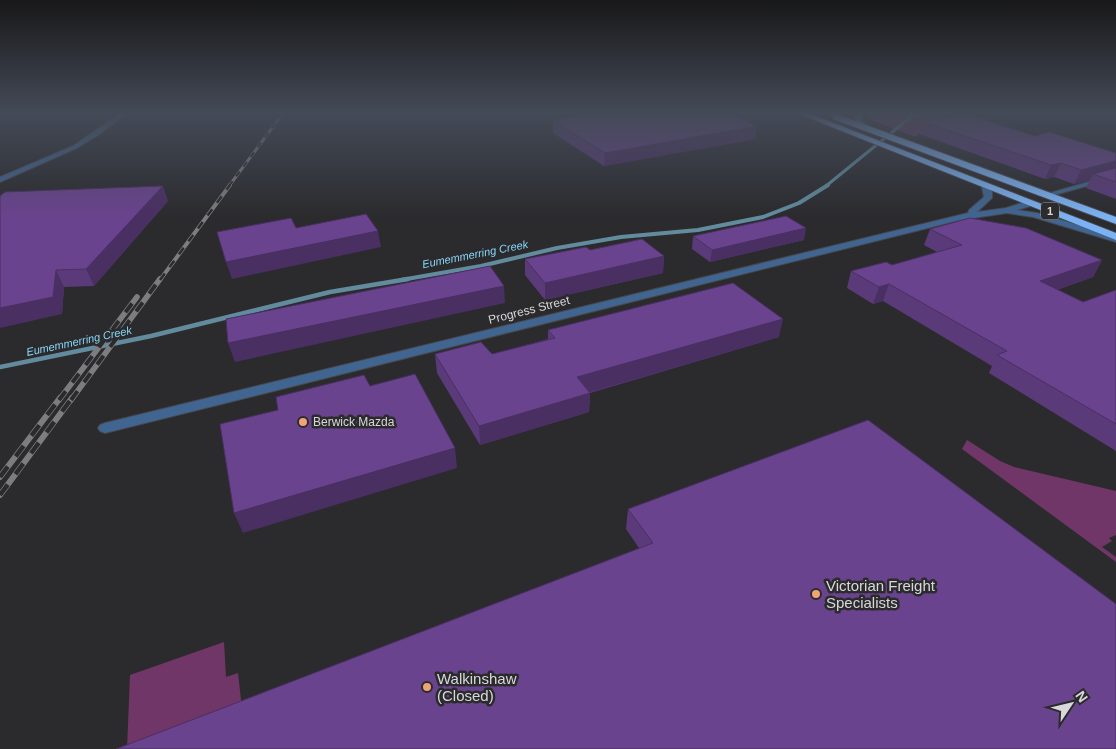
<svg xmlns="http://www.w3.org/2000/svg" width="1116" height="749" font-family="Helvetica,sans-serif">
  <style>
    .green { fill: #703668 }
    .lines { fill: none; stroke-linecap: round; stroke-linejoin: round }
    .stream-far2 { stroke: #628c9e; stroke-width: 3 }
    .stream-far1 { stroke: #628c9e; stroke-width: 4 }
    .stream { stroke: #628c9e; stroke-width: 4.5 }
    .street-casing { stroke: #47474a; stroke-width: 2 }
    .secondary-casing { stroke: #47474a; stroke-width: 2 }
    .highway-casing { stroke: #47474a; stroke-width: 2 }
    .street { fill: #406591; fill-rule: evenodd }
    .secondary { fill: #4884ca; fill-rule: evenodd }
    .highway { fill: #7cb2f3; fill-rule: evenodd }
    .rail-far3-casing { stroke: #7d7d7f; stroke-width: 3 }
    .rail-far2-casing { stroke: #7d7d7f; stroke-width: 4 }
    .rail-far1-casing { stroke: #7d7d7f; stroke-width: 5.5 }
    .rail-casing { stroke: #7d7d7f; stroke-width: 6 }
    .rail-far3 { stroke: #2b2b2e; stroke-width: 2; stroke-dasharray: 6; stroke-linecap: butt }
    .rail-far2 { stroke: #2b2b2e; stroke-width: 2.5; stroke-dasharray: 8; stroke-linecap: butt }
    .rail-far1 { stroke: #2b2b2e; stroke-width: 4; stroke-dasharray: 11; stroke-linecap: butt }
    .rail { stroke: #2b2b2e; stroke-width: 4.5; stroke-dasharray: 13; stroke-linecap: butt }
    .wall { fill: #5b3a7a }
    .shaded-wall { fill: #4a2f63 }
    .building { fill: #6a438e; stroke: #4a2f63 }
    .poi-dot { fill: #efa377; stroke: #2b2b2e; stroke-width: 2 }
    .labels { text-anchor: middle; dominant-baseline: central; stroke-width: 5; stroke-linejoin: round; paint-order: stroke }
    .shield { fill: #2b2b2e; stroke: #a4a4a6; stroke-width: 1 }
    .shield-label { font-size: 11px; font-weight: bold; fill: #d8d8da }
    .far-water-label { font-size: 11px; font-style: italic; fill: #87d7fa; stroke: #2b2b2e }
    .street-label { font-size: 12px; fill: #d8d8da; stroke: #2b2b2e }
    .poi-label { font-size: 12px; fill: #d8d8da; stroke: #2b2b2e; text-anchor: start }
    .near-poi-label { font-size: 15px; fill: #d8d8da; stroke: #2b2b2e; text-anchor: start }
  </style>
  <rect width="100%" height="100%" fill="#2b2b2e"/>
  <path class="green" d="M875,112H968C947,115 931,124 915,137L869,119V115Z
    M967,440L1000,461L1014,467L1116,491V535L1109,538L1112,541L1102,547L1116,557V562L962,449Z
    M224,642L226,677L238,673L243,718L127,749L130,675Z"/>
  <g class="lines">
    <path class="stream-far2" d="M826,186L912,116L927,112"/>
    <path class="stream-far1" d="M401,280L481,266L557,248L621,237L698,230L763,217L799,203L828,185"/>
    <path class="stream" d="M0,367L151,336L330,292L408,279"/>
    <defs>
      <path id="street" d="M122,112H129L100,134L77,148L0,182V177L73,146Z
        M1116,174V178L1047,197L1043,195Z
        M981,183H987L992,192V198L977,212L1006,208L1031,200L1035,203L1034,205L1017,210L1037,213L1116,236V242L1033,217L1007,213L960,220L105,433L100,431L98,428L100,425L105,423L968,213L969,210L984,197Z"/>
      <path id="secondary" d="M836,112H851L832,117L829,115Z
        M859,112H866L860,118L867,127L866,128H862L854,118Z"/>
      <path id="highway" d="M794,112H805L1116,233V240Z
        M833,115H839L1116,217V224L833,119Z"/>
    </defs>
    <use href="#street" class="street-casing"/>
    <use href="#secondary" class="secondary-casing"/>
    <use href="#highway" class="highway-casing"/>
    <use href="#street" class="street"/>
    <use href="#secondary" class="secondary"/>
    <use href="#highway" class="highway"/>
    <defs>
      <path id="rail-far3" d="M229,186L284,112"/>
      <path id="rail-far2" d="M160,280L230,185"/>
      <path id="rail-far1" d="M59,400L137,297
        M71,400L160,279"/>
      <path id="rail" d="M0,477L60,398
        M0,495L72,398"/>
    </defs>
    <use href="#rail-far3" class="rail-far3-casing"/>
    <use href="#rail-far2" class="rail-far2-casing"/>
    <use href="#rail-far1" class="rail-far1-casing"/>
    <use href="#rail" class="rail-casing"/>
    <use href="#rail-far3" class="rail-far3"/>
    <use href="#rail-far2" class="rail-far2"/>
    <use href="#rail-far1" class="rail-far1"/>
    <use href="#rail" class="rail"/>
  </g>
  <path class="wall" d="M553,120L757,126L755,139L604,166L553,133Z
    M923,122L1035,136L1116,153V199L1086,188L1090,180L1074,184L1054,177L1045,179L919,134Z
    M0,196L168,201L94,286L64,287L62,314Z
    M930,229L1102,260L1093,277L1057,290L1083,302L1116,290V451L989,373L992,366L883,301L873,304L847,288L851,271L892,265L937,252L924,245Z
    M693,236L804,240L710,262L692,249Z
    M590,250L664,256L663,273L545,300L525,275V259Z
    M548,330L779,337L590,393L589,412L480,445L437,373L435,354H492L548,339Z
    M628,509L1116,604L639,548L626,529Z"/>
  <path class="shaded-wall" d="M757,126L755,139L604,166L605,153Z
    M1116,161V173L1093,174L1090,180L1074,184L1081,170Z
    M1061,163L1054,177L1045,179L1051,165Z
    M163,186L168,201L94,286L86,269Z
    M806,228L804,240L710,262L712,250Z
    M378,231L381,247L232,279L226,262Z
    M664,256L663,273L545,300V283Z
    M1102,260L1093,277L1031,299L1040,281Z
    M56,270L64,287L62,314L0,328V308Z
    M889,284L883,301L873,304L879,287Z
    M504,286L505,303L235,362L228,343Z
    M783,319L779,337L577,396V377Z
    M590,393L589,412L480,445L479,426Z
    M455,448L457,468L243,533L234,513Z"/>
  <path class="building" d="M603,112H726L757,126L605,153L553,120Z
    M965,114L1035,136L1049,132L1116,153V161L1081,170L1061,163L1051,165L923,122Z
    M1116,168V182L1093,174Z
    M163,186L86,269L56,270L53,297L0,308V196L5,192Z
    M366,214L378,231L226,262L217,232L291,218L296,228Z
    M786,216L806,228L712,250L693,236Z
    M970,218L1026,228L1102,260L1040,281L1083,302L1116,290V424L997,355L1007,351L889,284L879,287L851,271L886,262L892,265L962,245L930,229Z
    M642,239L664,256L545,283L525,259L586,247L590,250Z
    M490,266L504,286L228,343L226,319Z
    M733,283L783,319L577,377L590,393L479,426L435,354L481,342L492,354L555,338L548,330Z
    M415,374L455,448L234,513L220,424L278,410L276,397L364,375L370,386Z
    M868,420L1116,604V749H116L653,543L628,509Z"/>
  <linearGradient id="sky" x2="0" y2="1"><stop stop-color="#181819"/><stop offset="0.52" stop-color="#444a57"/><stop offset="1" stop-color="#444a57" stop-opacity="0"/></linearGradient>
  <rect width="1116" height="217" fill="url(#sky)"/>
  <g class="poi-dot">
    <circle cx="303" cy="422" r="5"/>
    <circle cx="816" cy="594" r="5"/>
    <circle cx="427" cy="687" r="5"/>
  </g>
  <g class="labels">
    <rect class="shield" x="1041" y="202.5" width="18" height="17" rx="4"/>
    <g class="shield-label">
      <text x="1050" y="211">1</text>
    </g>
    <g class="far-water-label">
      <text transform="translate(475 254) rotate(-11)">Eumemmerring Creek</text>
      <text transform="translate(79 341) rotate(-12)">Eumemmerring Creek</text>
    </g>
    <g class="street-label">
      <text transform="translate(529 310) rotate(-14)">Progress Street</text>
    </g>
    <g class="poi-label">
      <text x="313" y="422">Berwick Mazda</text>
    </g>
    <g class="near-poi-label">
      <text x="826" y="585">Victorian Freight<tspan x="826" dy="17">Specialists</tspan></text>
      <text x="437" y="678">Walkinshaw<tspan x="437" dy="17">(Closed)</tspan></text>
    </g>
  </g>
  <g transform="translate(1071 704) rotate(55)" stroke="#2b2b2e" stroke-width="4" paint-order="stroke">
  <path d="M0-4L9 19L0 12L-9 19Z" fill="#d8d8da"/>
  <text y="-8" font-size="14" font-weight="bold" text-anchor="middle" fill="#d8d8da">N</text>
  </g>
</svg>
